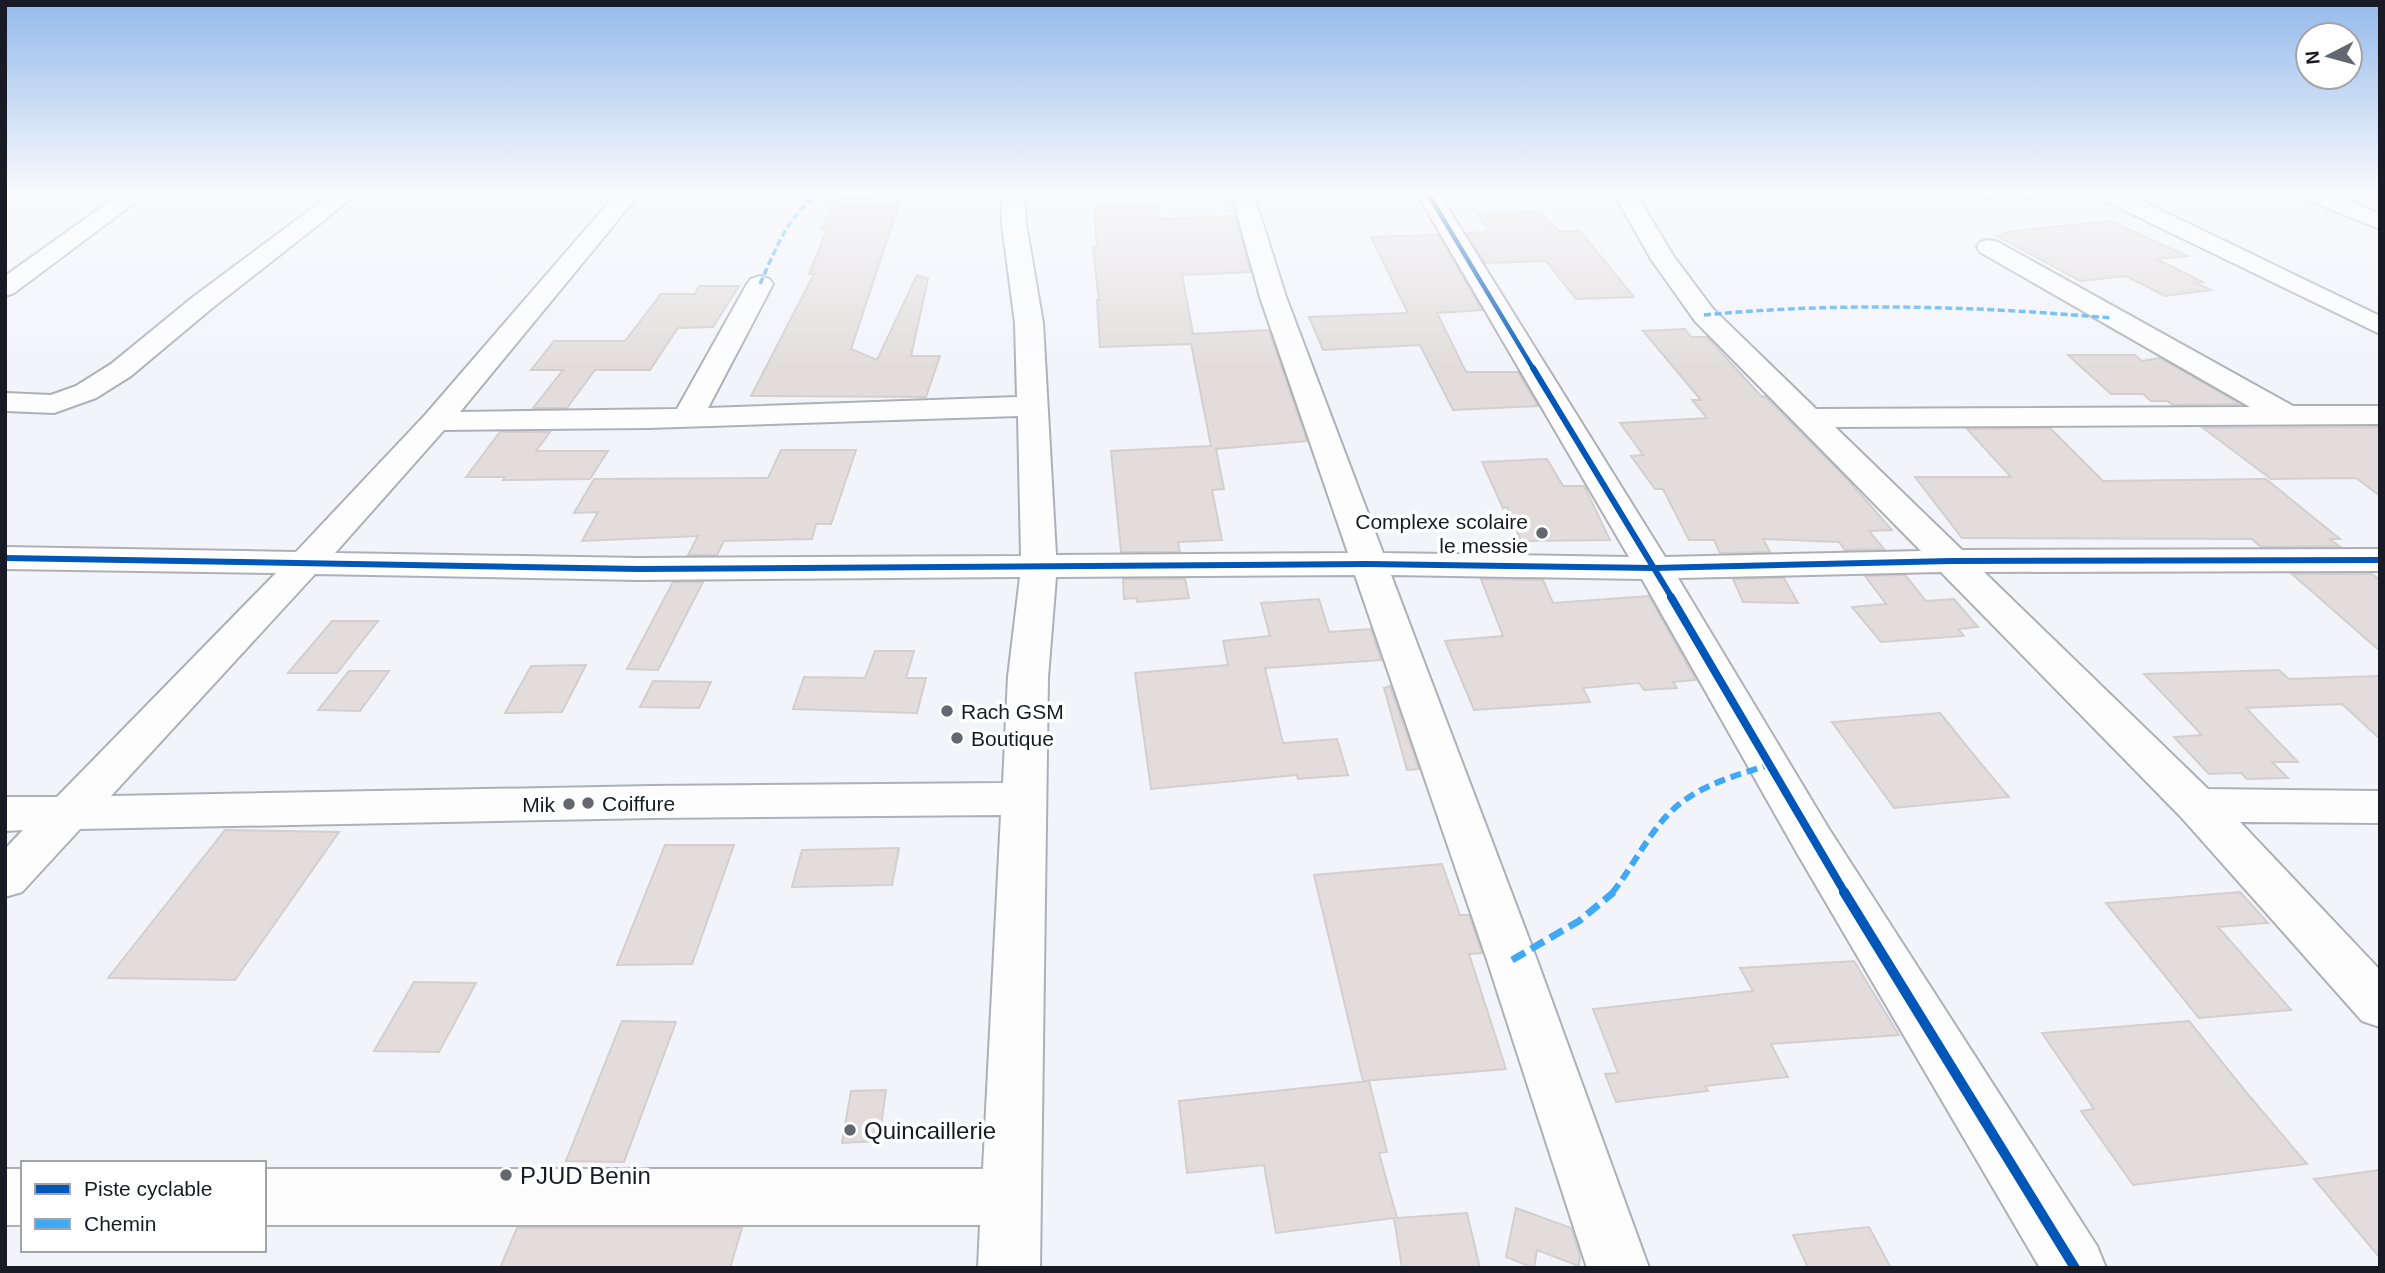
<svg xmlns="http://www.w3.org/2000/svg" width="2385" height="1273" font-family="Helvetica,sans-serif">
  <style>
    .building { fill: #e2dddc; stroke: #d3cfce; stroke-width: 2 }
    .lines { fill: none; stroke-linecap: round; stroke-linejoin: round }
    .minor-casing { stroke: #adb0b7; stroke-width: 4 }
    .minor { fill: #fdfdfe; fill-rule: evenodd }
    .quiet-far2 { stroke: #3fa9f5; stroke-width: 3.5; stroke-dasharray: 7 3.5; stroke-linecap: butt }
    .quiet-far1 { stroke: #3fa9f5; stroke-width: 6; stroke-dasharray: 11 6; stroke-linecap: butt }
    .quiet { stroke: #3fa9f5; stroke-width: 7; stroke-dasharray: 15 7; stroke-linecap: butt }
    .cycleway-far3-casing { stroke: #fff; stroke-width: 7 }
    .cycleway-far2-casing { stroke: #fff; stroke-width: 10 }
    .cycleway-far1-casing { stroke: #fff; stroke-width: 12 }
    .cycleway-casing { stroke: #fff; stroke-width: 14 }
    .cycleway-far3 { stroke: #0057b8; stroke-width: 4.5 }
    .cycleway-far2 { stroke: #0057b8; stroke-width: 6 }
    .cycleway-far1 { stroke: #0057b8; stroke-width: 8 }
    .cycleway { stroke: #0057b8; stroke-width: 10 }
    .poi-dot { fill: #646770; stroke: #fff; stroke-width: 2.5 }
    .labels { text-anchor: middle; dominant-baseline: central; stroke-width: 7; stroke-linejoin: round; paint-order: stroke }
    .poi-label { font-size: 21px; fill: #181b26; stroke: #fff; text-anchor: start }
    .near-poi-label { font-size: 24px; fill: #181b26; stroke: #fff; text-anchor: start }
  </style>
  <rect width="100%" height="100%" fill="#f2f4fa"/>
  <path class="building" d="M882,199L900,201L851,349L877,360L917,275L928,279L911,356H940L926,397L751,396L814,274H809L827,229H821L836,200Z
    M1158,205L1161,219L1235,216L1250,272L1182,275L1193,334L1269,330L1307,441L1216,449L1224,489L1212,490L1222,540L1178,542L1180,552H1121L1111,451L1211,446L1191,344L1100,347L1097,300H1099L1093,247H1097L1094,206Z
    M1540,211L1558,231H1580L1634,297L1576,299L1546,261L1485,263L1467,233L1489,232L1478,214Z
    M2111,221L2187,256L2156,259L2203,282L2196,283L2211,290L2165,296L2126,276L2080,281L1997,236L2012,231Z
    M1438,235L1482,310L1437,313L1466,372H1518L1538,406L1453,410L1420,345L1323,350L1309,317L1408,313L1371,237Z
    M699,286H739L713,327L678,328L650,370H595L567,408H533L563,370H531L554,341H625L661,294H695Z
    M1685,329L1691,337H1707L1762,397L1765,396L1848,480L1892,530L1869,531L1884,549L1845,550L1839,542L1763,539L1770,552L1720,553L1714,540H1689L1663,489H1655L1631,456L1643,455L1620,423L1707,418L1692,400H1701L1643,331Z
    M2068,355H2135L2142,361L2160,358L2240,404L2173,405L2167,401H2151L2143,394H2111Z
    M2380,427V496L2356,478L2271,479L2203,428Z
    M2050,428L2103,481L2266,479L2340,539H2330L2339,546L2261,547L2252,539L1962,538L1915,477H2011L1967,429Z
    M500,432H550L536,451H608L590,479L503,480L505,477H466Z
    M781,450H856L831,524H816L812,539L724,541L717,555H688L698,536L582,541L598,512L574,513L594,479L768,478Z
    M1547,459L1563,486H1584L1610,540L1521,541L1507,507L1503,508L1482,462Z
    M2292,574H2372L2380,580V651Z
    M1905,575L1926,601L1954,599L1978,627L1958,629L1964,636L1881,642L1852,607L1886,604L1865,576Z
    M1784,578L1798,603L1743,602L1733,579Z
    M1123,579H1185L1189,598L1137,602L1136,598L1124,599Z
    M1481,579L1543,580L1553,603L1649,596L1696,680L1673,682L1677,688L1644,690L1639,683L1583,688L1590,702L1474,710L1445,641L1503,636Z
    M673,582H703L658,670L627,669Z
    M1319,599L1329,632L1371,629L1381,660L1265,668L1283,743L1337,739L1348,775L1298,779L1297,775L1151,789L1135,673L1228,665L1223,641L1270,636L1261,603Z
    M332,621H378L337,673H288Z
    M875,651H914L906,678H926L917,713L793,709L804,677L865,678Z
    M586,665L562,712L505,713L531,666Z
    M2279,670L2289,679L2380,676V739L2342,704L2246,708L2298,762H2272L2288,778L2247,779L2241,773L2209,774L2174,737L2202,735L2144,674Z
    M349,671H389L360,711L318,710Z
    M653,681L711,682L699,708L640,707Z
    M1390,686L1419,769L1407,770L1384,688Z
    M1940,713L1973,754L2009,797L1894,808L1832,722Z
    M225,830L339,832L235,980L108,978Z
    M665,845H734L692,964L617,965Z
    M899,848L892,885L792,887L802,850Z
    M1442,864L1460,915H1469L1482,953L1469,954L1506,1069L1363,1081L1314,875Z
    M2240,892L2268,923L2218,927L2291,1010L2199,1018L2106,903Z
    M1854,961L1899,1035L1771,1044L1788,1077L1705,1086L1708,1091L1616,1102L1605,1074L1618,1073L1593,1009L1753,991L1740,968Z
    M414,982L476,983L439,1052L374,1051Z
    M622,1021L676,1022L624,1162L566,1161Z
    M2189,1021L2246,1092L2307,1164L2133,1185L2081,1111L2094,1109L2042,1033Z
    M1369,1081L1387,1152L1379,1153L1397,1218L1467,1213L1480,1268H1402L1394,1218L1276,1233L1264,1165L1187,1173L1179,1101Z
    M886,1090L879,1141L842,1143L851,1091Z
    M2380,1170V1258L2314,1179Z
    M1516,1208L1571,1228L1580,1256L1579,1266L1537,1250L1534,1268L1506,1257Z
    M1869,1227L1891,1268H1808L1793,1235Z
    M517,1228H742L730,1268H500Z"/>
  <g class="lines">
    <defs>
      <path id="minor" d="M123,192H149L14,293L5,296V276Z
        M334,192H360L211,309L131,376L96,398L54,413L5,411V393L51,395L76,386L111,364L193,297Z
        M618,192H641L460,412L677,409L747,284L751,279L760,276L769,279L773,284L708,408L1017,397L1015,323L1002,224V192H1024L1026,224L1043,323L1056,555L1348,553L1260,297L1231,192H1253L1286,297L1383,553L1629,557L1416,192H1438L1665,557L1921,551L1695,321L1651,259L1613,192H1635L1674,257L1713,309L1816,409L2250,407L1980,252L1977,247L1980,242L1989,240L1998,242L2293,406H2380V424L1835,427L1962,550L2380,549V571L1984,572L2208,789L2380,791V823L2240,822L2380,970V1027L2362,1021L2181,817L1941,572L1678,578L1829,829L2097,1246L2106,1268H2040L1797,853L1642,579L1391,575L1537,960L1649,1268H1587L1487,960L1355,575L1056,577L1048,677L1040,1268H978L980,1225H264V1169H983L1001,815L652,818L80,829L22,892L5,897V849L23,830L5,831V797H57L276,573L5,569V547L296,552L425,415ZM1018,416L1021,556L638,558L335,553L444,430L648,428ZM315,574L638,580L1020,577L1008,677L1003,783L652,786L111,796Z
        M1981,192H2035L2032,197C2017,200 1999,200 1984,197Z
        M2094,192H2123L2380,316V334L2097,197Z
        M2297,192H2328L2380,214V229L2300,197Z
        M5,1169H23V1225H5Z"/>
    </defs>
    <use href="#minor" class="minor-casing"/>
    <use href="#minor" class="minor"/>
    <path class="quiet-far2" d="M760,284C775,251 789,211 822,192
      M1704,315C1840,302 1975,306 2111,318"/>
    <path class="quiet-far1" d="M1612,893C1629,872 1641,848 1658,826C1686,789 1727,778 1769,765"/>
    <path class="quiet" d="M1512,960L1579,921L1614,892"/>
    <defs>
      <path id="cycleway-far3" d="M1427,192L1534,370"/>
      <path id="cycleway-far2" d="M1533,368L1672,598
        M5,558L638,569L1368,564L1654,568L1951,561L2380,560"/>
      <path id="cycleway-far1" d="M1671,597L1845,893"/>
      <path id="cycleway" d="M1844,892L2075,1268"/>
    </defs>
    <use href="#cycleway-far3" class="cycleway-far3-casing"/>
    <use href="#cycleway-far2" class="cycleway-far2-casing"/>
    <use href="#cycleway-far1" class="cycleway-far1-casing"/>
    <use href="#cycleway" class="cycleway-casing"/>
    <use href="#cycleway-far3" class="cycleway-far3"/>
    <use href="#cycleway-far2" class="cycleway-far2"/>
    <use href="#cycleway-far1" class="cycleway-far1"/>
    <use href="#cycleway" class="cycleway"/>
  </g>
  <linearGradient id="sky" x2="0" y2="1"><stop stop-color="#94baeb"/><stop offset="0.52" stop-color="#f9fafd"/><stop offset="1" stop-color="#f9fafd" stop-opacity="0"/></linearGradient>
  <rect width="2385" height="370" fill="url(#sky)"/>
  <g class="poi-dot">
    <circle cx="1542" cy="533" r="7"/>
    <circle cx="947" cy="711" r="7"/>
    <circle cx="957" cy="738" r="7"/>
    <circle cx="588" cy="803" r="7"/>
    <circle cx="569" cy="804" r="7"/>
    <circle cx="850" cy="1130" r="7"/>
    <circle cx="506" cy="1175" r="7"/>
  </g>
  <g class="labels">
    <g class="poi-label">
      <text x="1528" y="521" text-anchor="end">Complexe scolaire<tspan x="1528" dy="24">le messie</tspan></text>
      <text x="961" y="711">Rach GSM</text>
      <text x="971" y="738">Boutique</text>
      <text x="602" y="803">Coiffure</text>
      <text x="555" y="804" text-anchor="end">Mik</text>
    </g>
    <g class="near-poi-label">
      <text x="864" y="1130">Quincaillerie</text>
      <text x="520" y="1175">PJUD Benin</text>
    </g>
  </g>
  <rect width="2385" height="1273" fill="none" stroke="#181b26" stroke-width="14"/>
  <rect x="21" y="1161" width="245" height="91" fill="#ffffff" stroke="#a3a4a8" stroke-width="2"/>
  <rect x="35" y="1184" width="35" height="10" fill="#0057b8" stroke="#a3a4a8" stroke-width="2"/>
  <text x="84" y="1196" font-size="21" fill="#181b26">Piste cyclable</text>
  <rect x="35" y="1219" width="35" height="10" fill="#3fa9f5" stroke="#a3a4a8" stroke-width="2"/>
  <text x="84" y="1231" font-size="21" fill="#181b26">Chemin</text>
  <g transform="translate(2329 56) rotate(264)"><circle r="33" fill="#ffffff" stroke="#a3a4a8" stroke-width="2"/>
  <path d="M0-5L12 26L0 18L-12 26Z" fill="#646770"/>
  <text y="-10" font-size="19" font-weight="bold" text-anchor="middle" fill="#181b26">N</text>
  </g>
</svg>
